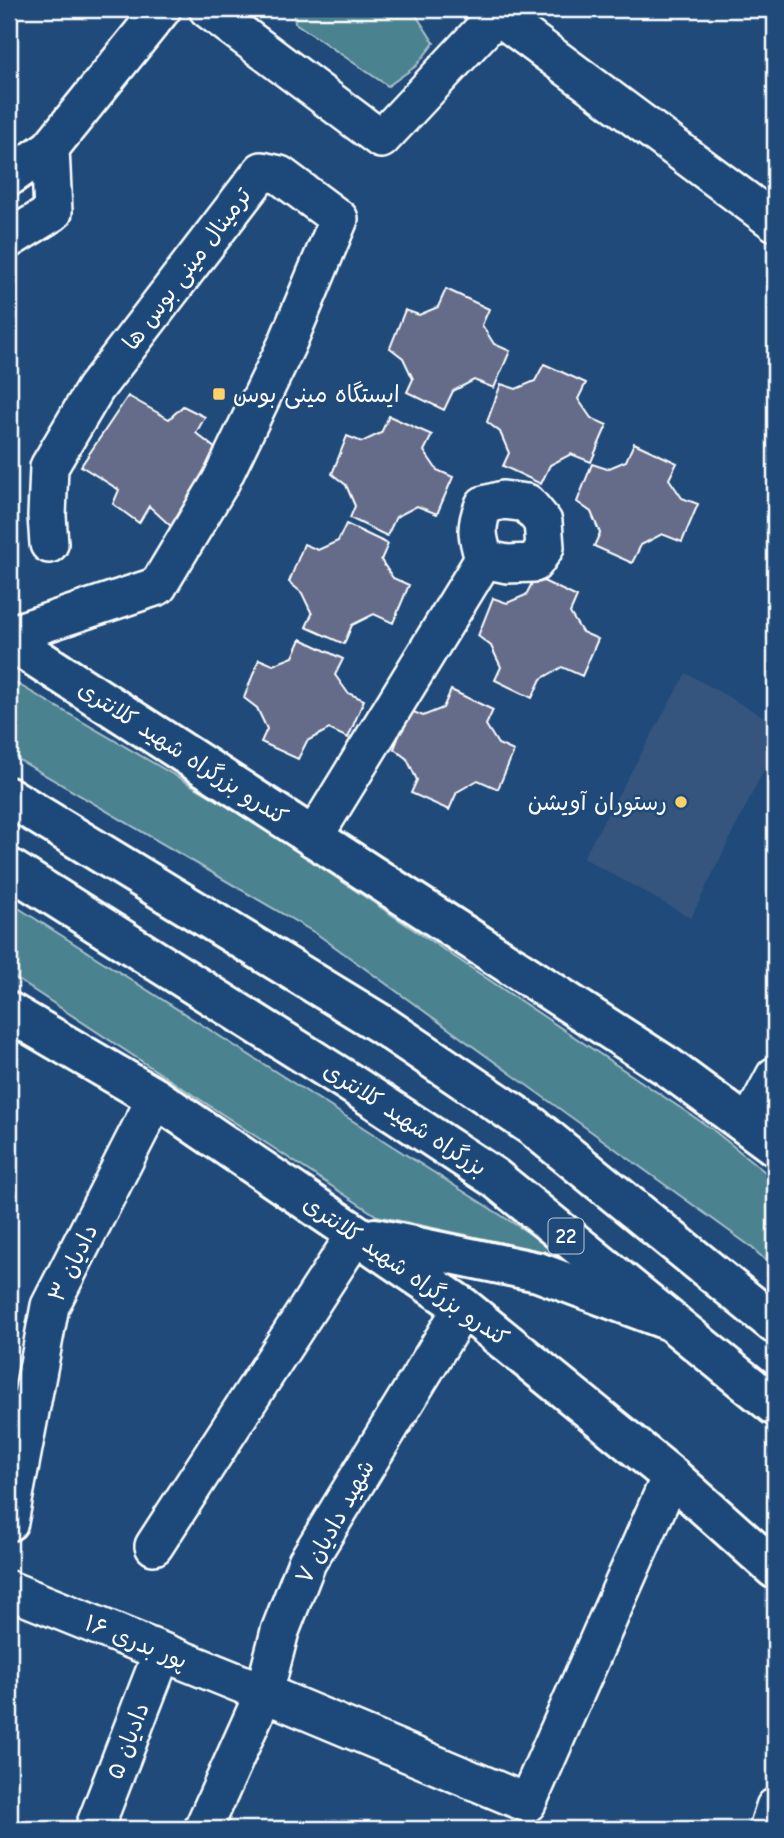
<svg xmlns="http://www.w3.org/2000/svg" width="784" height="1838" font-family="'Comic Neue','Playpen Sans Arabic',sans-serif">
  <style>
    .built { fill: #34547e }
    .green { fill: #4c828f; stroke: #a6c0c7; stroke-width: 2 }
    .building { fill: #656c89; stroke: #fff; stroke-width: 2 }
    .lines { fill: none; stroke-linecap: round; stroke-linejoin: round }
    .minor-casing { stroke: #fff; stroke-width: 42 }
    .major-casing { stroke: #fff; stroke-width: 44 }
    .highway-casing { stroke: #fff; stroke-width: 44 }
    .minor { stroke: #1f4a7a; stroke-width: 37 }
    .major { stroke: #1f4a7a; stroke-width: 38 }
    .highway { stroke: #1f4a7a; stroke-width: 38 }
    .poi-dot { fill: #ffd166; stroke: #1f4a7a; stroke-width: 2.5 }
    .labels { text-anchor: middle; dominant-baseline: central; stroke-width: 5; stroke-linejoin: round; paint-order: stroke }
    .shield { fill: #1f4a7a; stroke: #bcc9d7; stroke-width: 2 }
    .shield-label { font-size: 21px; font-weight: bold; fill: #fff }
    .street-label { font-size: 23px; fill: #fff; stroke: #1f4a7a }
    .poi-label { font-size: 23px; fill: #fff; stroke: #1f4a7a; text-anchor: start }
  </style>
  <rect width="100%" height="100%" fill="#1f4a7a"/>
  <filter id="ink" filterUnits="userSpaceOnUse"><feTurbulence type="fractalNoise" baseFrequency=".0143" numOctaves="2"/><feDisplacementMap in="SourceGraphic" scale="14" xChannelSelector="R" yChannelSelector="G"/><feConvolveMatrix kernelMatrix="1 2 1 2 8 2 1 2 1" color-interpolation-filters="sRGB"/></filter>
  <g filter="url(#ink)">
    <path class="built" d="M686,673L775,723V747L691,918L583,858Z"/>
    <path class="green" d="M293,9H412L434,43L416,66L388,86L295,23Z
      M9,679L241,814L712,1129L775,1180V1269L750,1246L317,934L9,754Z
      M9,902L565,1256L377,1216L9,974Z"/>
    <path class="building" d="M446,289L489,309L482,325L494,344L510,351L494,388L474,380L453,391L444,410L407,392L413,379L403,358L390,348L405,310L419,315L438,307Z
      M544,364L586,383L578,399L591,418L607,425L591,462L571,454L550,465L541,484L503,466L509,453L500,432L487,422L501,384L516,389L535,381Z
      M128,396L169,419L183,406L205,417L196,433L222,454L175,530L149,506L139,523L113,504L119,490L81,466Z
      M389,416L432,435L424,451L437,470L453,477L437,514L417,506L396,517L387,536L350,518L355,506L346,485L332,474L347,436L362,442L381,433Z
      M634,443L677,463L669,479L682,498L698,504L682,542L662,534L641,545L632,563L594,546L600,533L591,512L577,502L592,464L607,469L626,461Z
      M346,524L388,544L381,560L393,578L409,585L393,623L374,614L352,625L344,644L306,627L312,614L302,593L289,582L304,544L318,550L338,541Z
      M535,577L577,597L570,613L582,632L598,639L582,676L562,667L541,679L532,698L495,680L501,667L491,646L478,636L493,598L507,603L526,595Z
      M301,639L343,659L335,675L348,693L364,700L348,738L329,729L307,741L298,759L261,742L267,729L257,708L244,698L259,659L273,665L293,657Z
      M451,690L493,710L486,725L498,744L514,751L498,789L478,780L457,792L449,810L411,793L417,780L407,759L394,749L409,710L423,716L443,708Z"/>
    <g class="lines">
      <defs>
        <path id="minor" d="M208,9L381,139L497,15
          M489,9L775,222
          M50,148L162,9
          M9,177L50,148L53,212L9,239
          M9,635L158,586L221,481L287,344L339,219L280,175L262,171L95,389L49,467L47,516L49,544
          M313,838L484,559C477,536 475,527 484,505L503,500L527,503L543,522L545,547L534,563L507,564L484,559
          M749,1125L775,1076
          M9,1522L50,1306L156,1098
          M154,1546L356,1234
          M9,1590L264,1693L527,1803L671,1476
          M94,1829L162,1653
          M203,1829L264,1693L280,1631L307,1562L463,1307
          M768,1829L775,1807"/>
        <path id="major" d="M9,640L668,1067L775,1146
          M9,1012L156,1098L463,1307L671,1476L775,1569
          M375,1238L538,1272L667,1320"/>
        <path id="highway" d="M9,797L381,1024L532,1126L775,1324
          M9,868L347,1081L495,1178L775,1406"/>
      </defs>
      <use href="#minor" class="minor-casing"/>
      <use href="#major" class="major-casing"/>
      <use href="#highway" class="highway-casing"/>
      <use href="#minor" class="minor"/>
      <use href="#major" class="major"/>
      <use href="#highway" class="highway"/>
    </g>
  </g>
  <g class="poi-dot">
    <rect x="212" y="387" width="14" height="14" rx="3.5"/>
    <circle cx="681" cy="802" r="7"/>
  </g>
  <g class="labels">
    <rect class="shield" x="548.5" y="1218.5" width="35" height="35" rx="5"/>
    <g class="shield-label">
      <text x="566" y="1236">22</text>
    </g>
    <g class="street-label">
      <text transform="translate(187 269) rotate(-53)">ترمینال مینی بوس ها</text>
      <text transform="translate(183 753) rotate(33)">کندرو بزرگراه شهید کلانتری</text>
      <text transform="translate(405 1119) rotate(33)">بزرگراه شهید کلانتری</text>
      <text transform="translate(73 1263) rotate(-64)">دادیان ۳</text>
      <text transform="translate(406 1271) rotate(35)">کندرو بزرگراه شهید کلانتری</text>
      <text transform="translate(335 1522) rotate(-61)">شهید دادیان ۷</text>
      <text transform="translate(136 1642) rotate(22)">پور بدری ۱۶</text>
      <text transform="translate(128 1741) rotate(-69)">دادیان ۵</text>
    </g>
    <g class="poi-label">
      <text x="233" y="394">ایستگاه مینی بوس</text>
      <text x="667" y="802" text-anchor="end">رستوران آویشن</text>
    </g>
  </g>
  <rect width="784" height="1838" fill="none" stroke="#1f4a7a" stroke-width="35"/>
  <rect x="18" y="18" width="749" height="1803" fill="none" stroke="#fff" stroke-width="2.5" filter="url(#ink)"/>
</svg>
